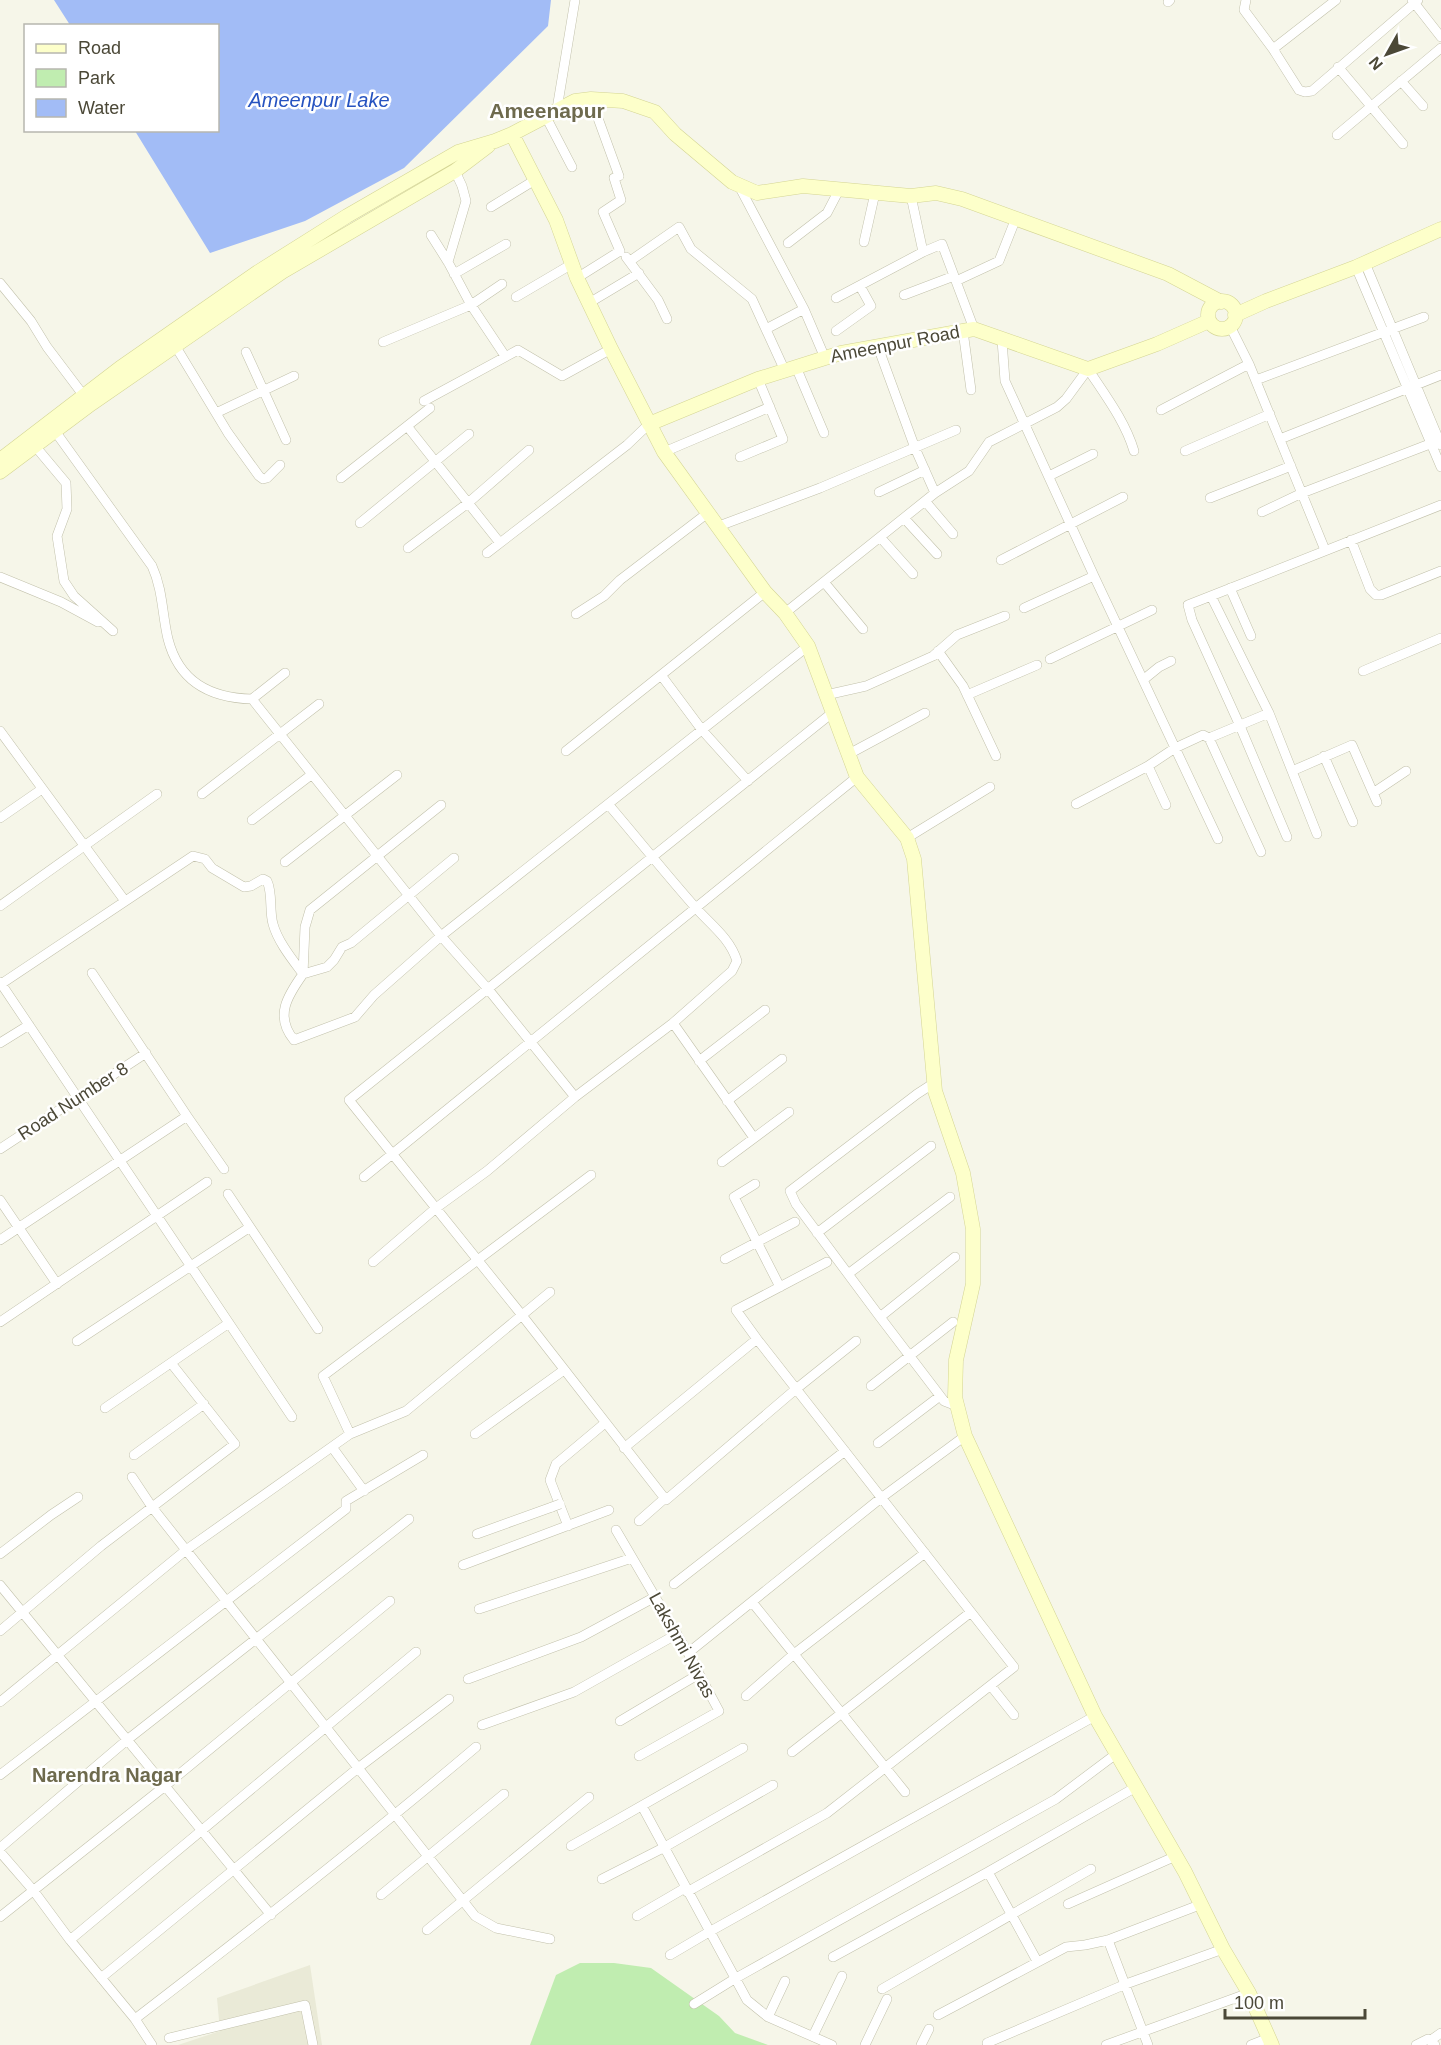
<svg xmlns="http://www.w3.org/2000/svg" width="1441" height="2045" font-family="Arial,sans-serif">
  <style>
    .residential { fill: #eaead7 }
    .green { fill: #c0edb0 }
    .water { fill: #a2bcf6 }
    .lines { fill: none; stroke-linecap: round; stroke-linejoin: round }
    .street-casing { stroke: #c2c1ab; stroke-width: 10 }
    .secondary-casing { stroke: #d4d594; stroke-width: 15 }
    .street { stroke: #fff; stroke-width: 9 }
    .secondary { stroke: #fdffca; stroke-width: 14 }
    .street-bridge-casing { stroke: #c2c1ab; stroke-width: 10; stroke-linecap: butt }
    .street-bridge { stroke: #fff; stroke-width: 9 }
    .labels { text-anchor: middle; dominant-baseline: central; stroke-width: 5; stroke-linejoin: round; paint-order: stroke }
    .street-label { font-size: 18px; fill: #4b4837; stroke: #fff }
    .water-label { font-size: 20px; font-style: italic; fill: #2653c0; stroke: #fff }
    .neighbourhood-label { font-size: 20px; font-weight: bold; fill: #6e6a4d; stroke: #fff }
    .quarter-label { font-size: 21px; font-weight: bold; fill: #6e6a4d; stroke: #fff }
  </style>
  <rect width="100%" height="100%" fill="#f6f6e9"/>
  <path class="residential" d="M310,1965L322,2045H178L220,2031L217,1998Z"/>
  <path class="green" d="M580,1963H614L651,1968L719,2016L735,2033L768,2045H530L556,1975Z"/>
  <path class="water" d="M54,0H551L548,26L404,168L305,221L210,253L135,131L218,130V26L70,25Z"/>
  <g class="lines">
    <defs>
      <path id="street" d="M1246,0L1244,10L1273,49L1299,90L1305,92L1312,91L1418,0
        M1412,0L1441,37
        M1168,2L1170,0
        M1273,49L1336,0
        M1338,67L1403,144
        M1401,81L1423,106
        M557,109L575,0
        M546,117L572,167
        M1337,135L1441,48
        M455,171L462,186L466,201L448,262L471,305L505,356
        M739,186L804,309L766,329
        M911,196L923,252
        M491,207L535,180
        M431,235L448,262
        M864,242L875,193
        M788,243L827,213L839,190
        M626,257L658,300L667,319
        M630,261L679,227L691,249L752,299L785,371
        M1365,263L1441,445
        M1356,267L1441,467
        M454,274L506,244
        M577,278L620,251L603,212L621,200L614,178L619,176L591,99
        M956,281L999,261L1016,218
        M0,283L31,321L47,347L87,400
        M904,295L954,276
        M516,297L572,264
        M836,298L923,252L942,244L974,329
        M589,303L639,273
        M804,309L825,358
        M1230,326L1249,364L1325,550
        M836,331L871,306L860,286
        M963,331L971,390
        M1002,340L1005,381L1094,576L1218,839
        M383,342L471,305L502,284
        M176,347L228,433L259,476L263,479L267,478L280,465
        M878,347L915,448L935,493
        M246,352L286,440
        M796,367L824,433
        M1256,380L1424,317
        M424,401L518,350L562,376L611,349
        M1161,410L1249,364
        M216,413L294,376
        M407,426L500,543
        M52,427L152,566C163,590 162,614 168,639C179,682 210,698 252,699L285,673
        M1280,439L1441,375
        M35,446L66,483L67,509L57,536L64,581L74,596L113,631
        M1185,451L1270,414
        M664,452L770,407
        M740,457L783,439L758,379
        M1049,476L1093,454
        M341,478L430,408
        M879,492L925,470
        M1210,498L1291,466
        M925,501L953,534
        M1262,512L1302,493L1435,442
        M904,518L937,554
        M360,523L469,434
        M719,526L820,488L956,430
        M880,537L913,574
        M1351,540L1370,589L1376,595H1381L1441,571
        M408,548L468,503L529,450
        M487,553L627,445L649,424
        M1001,560L1123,497
        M0,577L61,602L98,622
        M824,582L863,629
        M1230,588L1251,636
        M1211,596L1269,713L1317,834
        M1024,608L1094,576
        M785,613L935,493L969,471L989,442L1057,407L1066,399L1088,369C1105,395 1125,421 1134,451
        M576,614L604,596L620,580L709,512
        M938,651L963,686L996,756
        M1050,659L1152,610
        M1363,671L1441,638
        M661,675L702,730L748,781
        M1143,680L1159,667L1171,661
        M826,695L866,686L933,656L957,635L1005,616
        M967,695L1037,665
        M252,699L441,936L488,989L575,1097L487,1171L436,1208L373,1262
        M832,713L349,1100L521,1314L666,1500L796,1389L856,1341
        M0,731L125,901
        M1209,738L1261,852
        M566,751L765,592
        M847,755L925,713
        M1324,756L1353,822
        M1148,766L1166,805
        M1292,771L1352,745L1377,802
        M1373,793L1406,771
        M202,794L319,704
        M608,804C637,838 665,873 695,907C710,924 730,938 737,961L732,971L673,1023L754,1138
        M1076,804L1148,766L1175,748L1203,735L1209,738L1269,713
        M0,818L42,789
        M252,820L311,775
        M1287,837L1240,726L1192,620L1188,605L1441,505
        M907,838L990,787
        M454,858L351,943L342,947L334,960L327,967L303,974C288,995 274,1016 294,1040L355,1017L374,995L441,936L808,646
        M285,862L397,775
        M0,906L157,794
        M303,974L305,927L310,910L441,805
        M0,982L292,1417
        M1,984L193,856L205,859L212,868L244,887L251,886L263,879L267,881C273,894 269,910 273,924C278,942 292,959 303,974
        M0,1043L29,1025
        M699,1061L765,1010
        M575,1097L673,1023
        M727,1101L782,1059
        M187,1116L224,1169
        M0,1149L146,1053
        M722,1162L789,1112
        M364,1177L857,777
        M755,1184L734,1197L780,1287
        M228,1194L318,1329
        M0,1200L57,1284
        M817,1233L931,1146
        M0,1240L187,1116L92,973
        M955,1257L880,1317L944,1401L957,1406
        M725,1259L795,1222
        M848,1274L950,1197
        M880,1317L796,1204L790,1191L917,1094L934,1083
        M0,1322L207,1182
        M757,1339L736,1310L827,1262
        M77,1341L250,1227
        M871,1386L953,1322
        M105,1408L229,1323
        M350,1434L323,1376L591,1175
        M475,1434L564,1370
        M878,1443L940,1396
        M332,1447L364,1491
        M624,1448L757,1339L1014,1667L827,1813L687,1892
        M134,1455L204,1404
        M132,1477L152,1507L475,1916L496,1928L550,1939
        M639,1521L664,1499
        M568,1526L550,1480L556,1464L605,1423
        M616,1530L688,1653L719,1711L639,1756
        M477,1534L552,1507
        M0,1554L51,1515L78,1497
        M463,1565L609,1510
        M674,1584L845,1451
        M0,1585L271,1915
        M752,1602L905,1792
        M479,1609L632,1558
        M0,1631L101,1546L235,1444L171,1363
        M688,1653L881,1498L965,1436
        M468,1679L581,1637L655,1597
        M991,1686L1014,1715
        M746,1696L794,1654L925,1553
        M0,1702L186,1550L350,1434L406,1411L550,1292
        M620,1721L699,1674
        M482,1725L574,1692L677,1634
        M792,1752L971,1612
        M0,1775L346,1509V1501L423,1455
        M642,1806L747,2000L768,2017L832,2045
        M571,1846L743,1748
        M0,1848L127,1740L409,1519
        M0,1852L33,1890L70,1940L135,2019L152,2045
        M988,1872L1037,1961
        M602,1879L663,1848L773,1785
        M381,1895L504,1794
        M1068,1904L1176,1856
        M637,1916L685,1888
        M0,1917L165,1786L390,1601
        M427,1930L589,1797
        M70,1940L416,1652
        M1108,1940L1148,2045
        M670,1955L709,1932L1095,1716
        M833,1957L988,1872L1136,1787
        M101,1978L358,1768L449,1699
        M882,1989L1091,1869
        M694,2004L736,1978L1056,1799L1116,1754
        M938,2015L1066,1947L1085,1945L1108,1940L1202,1904
        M768,2017L785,1981
        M135,2019C251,1930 365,1841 476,1747
        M813,2036L842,1976
        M169,2038L305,2005L313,2045
        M1431,2040L1441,2033
        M865,2045L887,1999
        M921,2045L929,2029
        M988,2045L987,2043L1126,1984L1223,1949
        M1106,2045L1249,1993
        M1251,2045L1269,2038
        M1416,2045L1428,2039L1435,2045"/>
      <path id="secondary" d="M512,134L556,220L577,278L611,349L664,452L765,592L785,613L808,646L857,777L907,838L914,859L935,1091L963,1173L973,1229V1284L956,1360L955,1397L965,1436L1095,1716L1185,1872L1223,1949L1249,1993L1272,2045
        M1208 315a14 14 0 1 1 28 0a14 14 0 1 1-28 0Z
        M1235,315L1266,301L1356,267L1441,229
        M649,424L758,379L841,353L974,329L1088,369L1157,344L1209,321
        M0,460L120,368L258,272L347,216L458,152L495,141L512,134L575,101L591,99L623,101L655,112L675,134L732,182L757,193L803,186L911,196L936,193L962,199L1168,274L1221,302
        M0,472L91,404L282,272L455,171L488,146"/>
    </defs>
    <use href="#street" class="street-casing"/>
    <use href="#secondary" class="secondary-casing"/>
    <use href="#street" class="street"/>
    <use href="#secondary" class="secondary"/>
    <defs>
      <path id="street-bridge" d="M552,1507L560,1504"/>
    </defs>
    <use href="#street-bridge" class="street-bridge-casing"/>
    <use href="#street-bridge" class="street-bridge"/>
  </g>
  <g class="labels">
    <g class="street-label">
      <text transform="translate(895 344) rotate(-11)">Ameenpur Road</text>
      <text transform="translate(73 1101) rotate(-33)">Road Number 8</text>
      <text transform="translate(682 1645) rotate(61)">Lakshmi Nivas</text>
    </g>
    <g class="water-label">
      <text x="319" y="100">Ameenpur Lake</text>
    </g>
    <g class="neighbourhood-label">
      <text x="107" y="1775">Narendra Nagar</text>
    </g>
    <g class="quarter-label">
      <text x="547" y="110">Ameenapur</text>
    </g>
  </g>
  <rect x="24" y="24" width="195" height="108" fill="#ffffff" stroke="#b7b6af" stroke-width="1.5"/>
  <rect x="36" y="44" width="30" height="9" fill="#fdffca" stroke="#b7b6af" stroke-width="1.5"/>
  <text x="78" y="54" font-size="18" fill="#4b4837">Road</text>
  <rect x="36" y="69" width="30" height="18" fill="#c0edb0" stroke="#b7b6af" stroke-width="1.5"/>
  <text x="78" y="84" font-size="18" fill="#4b4837">Park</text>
  <rect x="36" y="99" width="30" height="18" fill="#a2bcf6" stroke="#b7b6af" stroke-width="1.5"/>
  <text x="78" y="114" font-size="18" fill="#4b4837">Water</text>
  <g transform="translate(1387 54) rotate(230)" stroke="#ffffff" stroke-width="4.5" paint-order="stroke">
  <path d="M0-4.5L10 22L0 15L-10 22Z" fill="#4b4837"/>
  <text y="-9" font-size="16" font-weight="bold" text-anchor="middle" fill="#4b4837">N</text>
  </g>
  <path d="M1225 2009v9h140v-9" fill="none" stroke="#4b4837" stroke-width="3"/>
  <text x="1234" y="2009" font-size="18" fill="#4b4837" stroke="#ffffff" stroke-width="4.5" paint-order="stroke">100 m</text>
</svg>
